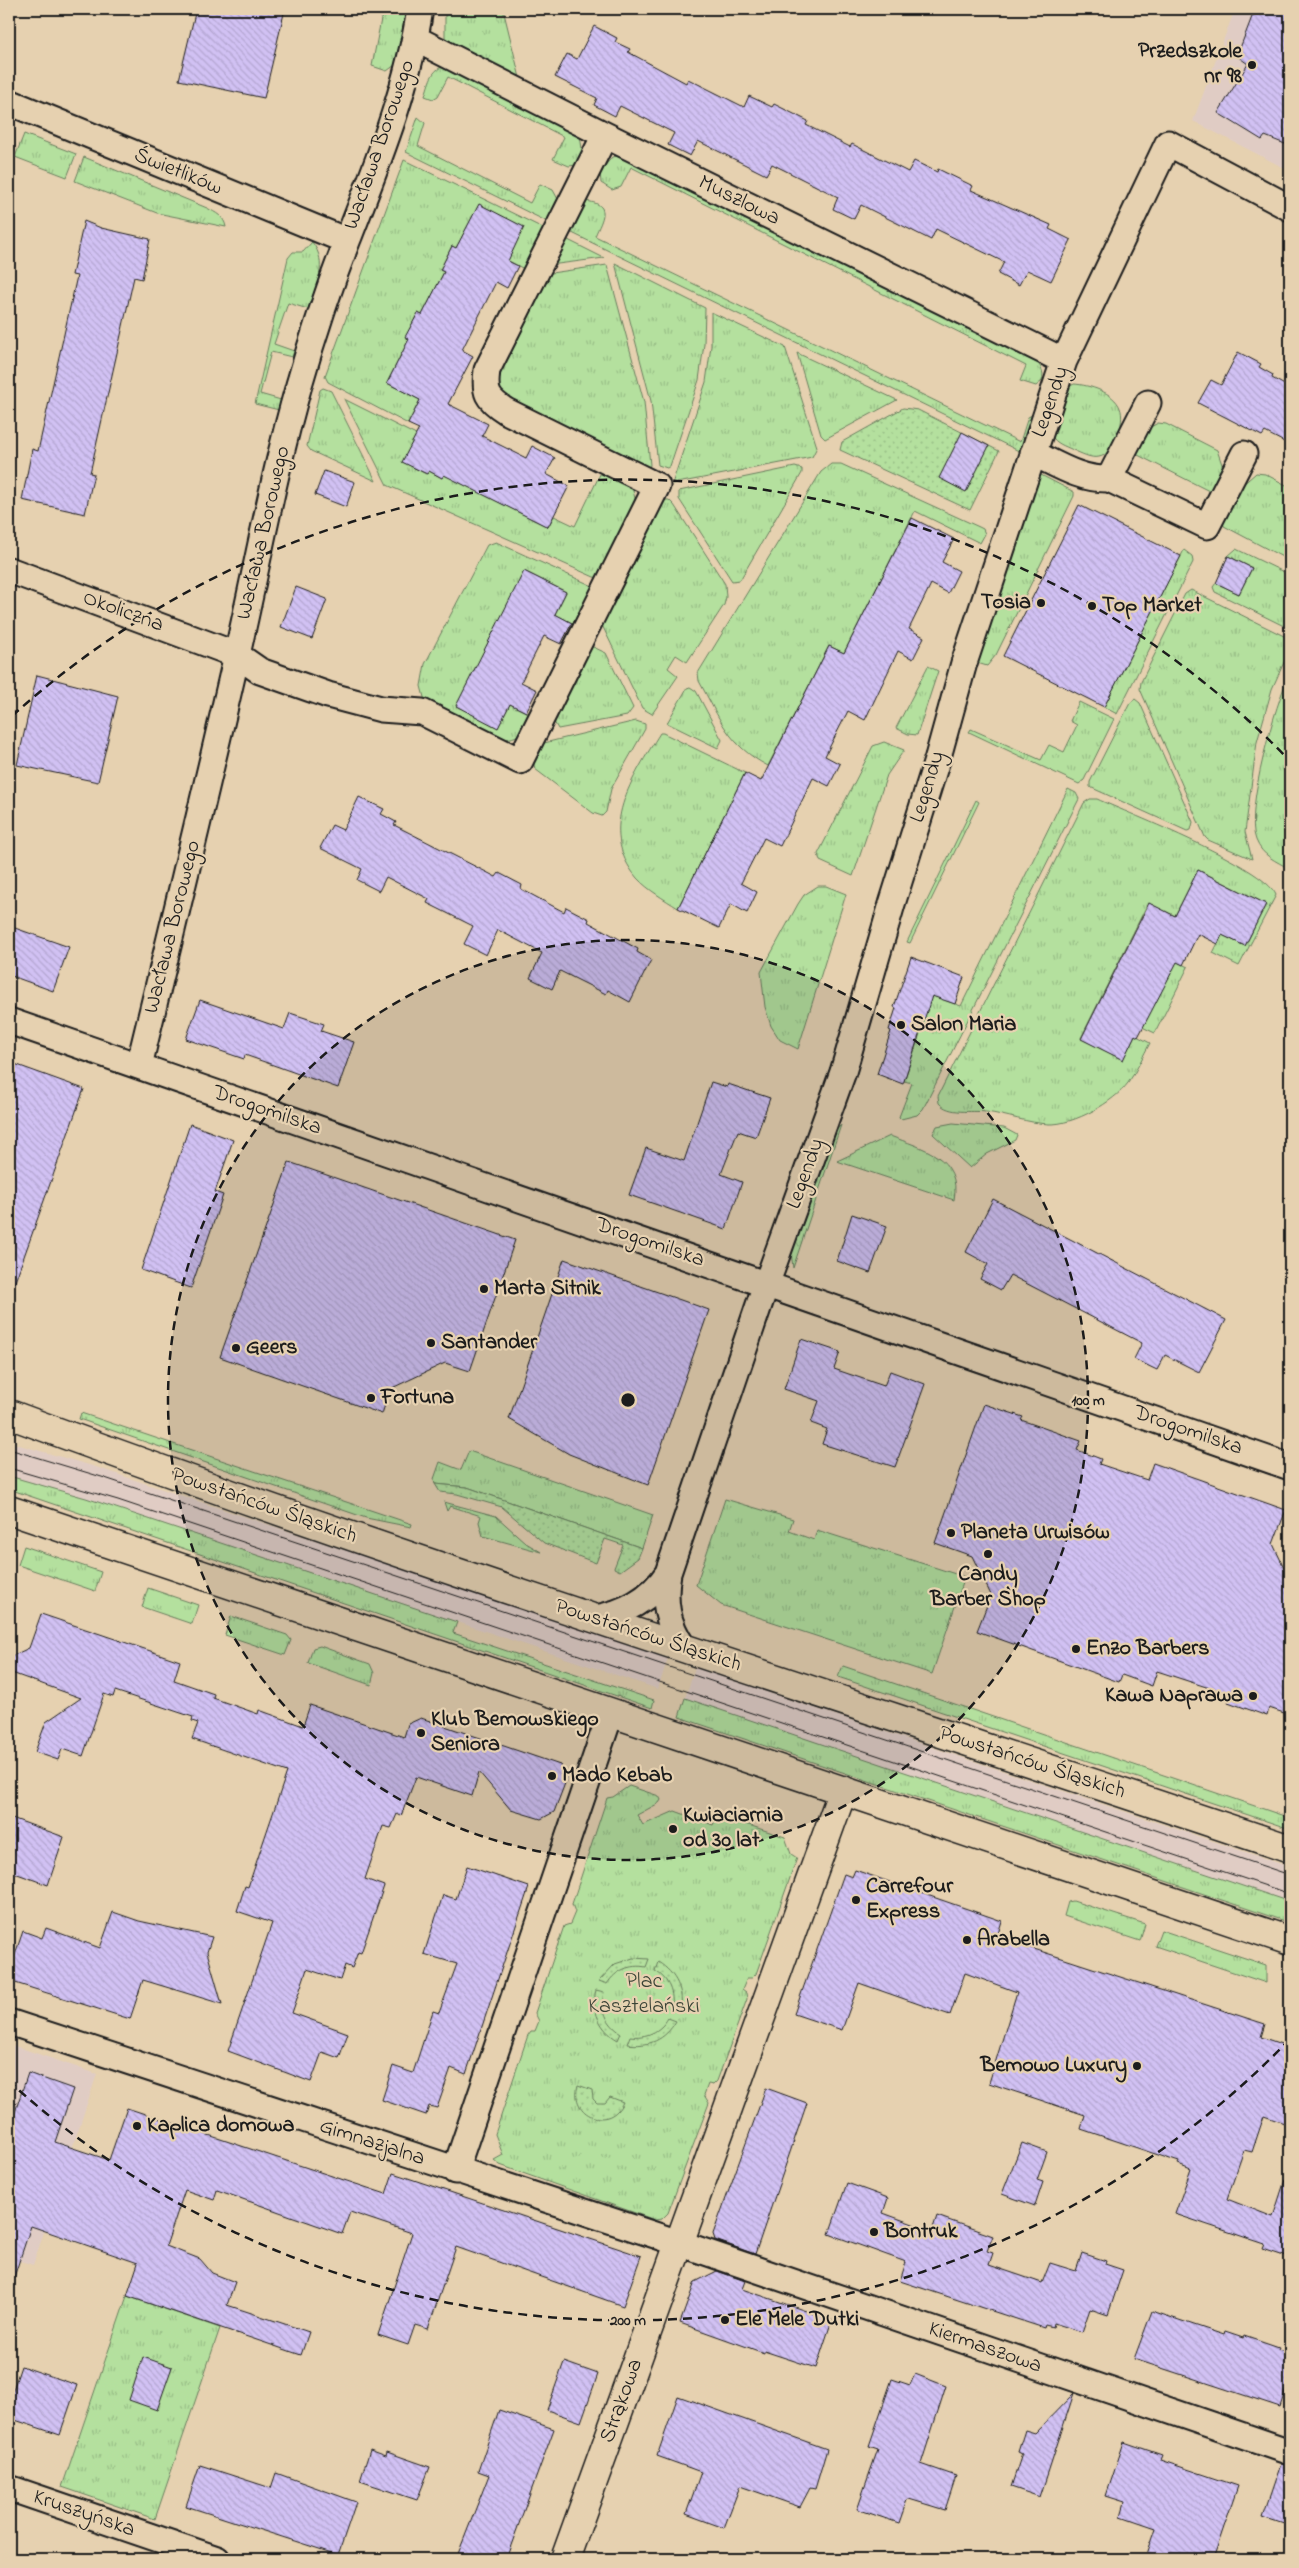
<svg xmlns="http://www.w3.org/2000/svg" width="1299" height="2568" font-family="'Indie Flower',sans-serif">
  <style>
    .built { fill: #e0ccc4 }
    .grass { fill: url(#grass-tufts); stroke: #687e5d }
    .garden { fill: url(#garden-dots); stroke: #687e5d }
    .building { fill: url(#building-back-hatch); stroke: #1c1c1c }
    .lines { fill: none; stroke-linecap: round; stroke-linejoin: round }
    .street-casing { stroke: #1c1c1c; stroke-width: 29 }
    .secondary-casing { stroke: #1c1c1c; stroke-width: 31 }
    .street { stroke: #e6d1b0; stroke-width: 25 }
    .secondary { stroke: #e6d1b0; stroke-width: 28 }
    .tram { stroke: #1c1c1c; stroke-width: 1 }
    .ring { fill: none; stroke: #1c1c1c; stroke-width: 2.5; stroke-dasharray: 9 6 }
    .poi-dot { fill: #1c1c1c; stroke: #e6d1b0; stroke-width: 2 }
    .labels { text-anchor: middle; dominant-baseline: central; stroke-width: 4.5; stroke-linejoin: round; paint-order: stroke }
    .poi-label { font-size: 22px; font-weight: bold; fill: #1c1c1c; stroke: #e6d1b0; text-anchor: start }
    .street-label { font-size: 22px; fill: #1c1c1c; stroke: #e6d1b0 }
    .park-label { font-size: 22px; fill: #3a4336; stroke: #e6d1b0 }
    .centre { fill: #1c1c1c; stroke: #e6d1b0; stroke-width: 2.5 }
    .ring-label { font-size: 15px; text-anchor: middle; font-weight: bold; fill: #1c1c1c; stroke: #e6d1b0; stroke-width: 4.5; stroke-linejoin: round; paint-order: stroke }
  </style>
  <defs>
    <pattern id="grass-tufts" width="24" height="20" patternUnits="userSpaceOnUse" patternTransform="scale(1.25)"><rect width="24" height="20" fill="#b4e09e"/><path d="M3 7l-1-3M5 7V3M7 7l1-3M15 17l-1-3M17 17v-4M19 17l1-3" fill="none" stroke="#9ac088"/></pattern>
    <pattern id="garden-dots" width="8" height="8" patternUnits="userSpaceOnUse" patternTransform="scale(1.25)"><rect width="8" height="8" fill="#b4e09e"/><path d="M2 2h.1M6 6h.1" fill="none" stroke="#9ac088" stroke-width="1.8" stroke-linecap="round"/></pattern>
    <pattern id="building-back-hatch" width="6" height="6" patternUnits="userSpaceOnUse" patternTransform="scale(1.25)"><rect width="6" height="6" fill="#d1c1f3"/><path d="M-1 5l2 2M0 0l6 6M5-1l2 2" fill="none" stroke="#b3a5d0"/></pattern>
  </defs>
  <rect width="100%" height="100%" fill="#e6d1b0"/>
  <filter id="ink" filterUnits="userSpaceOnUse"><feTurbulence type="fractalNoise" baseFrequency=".02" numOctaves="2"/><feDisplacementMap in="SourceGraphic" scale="10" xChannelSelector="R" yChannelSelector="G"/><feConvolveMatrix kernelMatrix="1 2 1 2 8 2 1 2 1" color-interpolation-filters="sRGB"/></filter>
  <g filter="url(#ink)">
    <path class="built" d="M1235,9H1290V171L1193,121Z
      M9,1442L96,1467L668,1658L658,1689L86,1498L9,1476Z
      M695,1668L1290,1867V1902L685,1698Z
      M9,2044L97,2074L33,2265L9,2257Z"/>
    <path class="grass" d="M383,9H407L395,65L387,71L372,66Z
      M445,9H503L521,82L445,41Z
      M446,66L580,136L583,155L576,165L569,166L553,159L564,137L448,77L438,96L433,99L425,96C429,84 431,68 446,66Z
      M418,117L425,123L418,146L530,203L540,184L553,190L559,201L550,223L406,152Z
      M24,134L76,154L67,177L15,157Z
      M623,155L1031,357C1040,364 1045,371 1042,381L1036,386L1020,381L1026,366L631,167L621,187L612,190L601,183L600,172L612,157Z
      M84,157L207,208C216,213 224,216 226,227L157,213L75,181Z
      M404,160L547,230L526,270L503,258L479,205L456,248L452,246L440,270L444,272L422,315L418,313L406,337L409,339L387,383L420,400L408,424L328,382L325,376Z
      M585,201C613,204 602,219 595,236L1020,442L1028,417L1032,415L1034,416L1025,454L568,231Z
      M564,238L604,258L550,265Z
      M312,242C329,264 316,285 308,309L288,303L274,344L294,351L292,357L271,352L260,394L281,400L279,410L255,404L288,258L293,252H303Z
      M615,263L705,308L704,344L699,380L670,466L667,468L658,465L651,401Z
      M607,265L644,402L650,465L648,469L505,400L499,390L496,378L544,274Z
      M711,312L785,347L817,447L812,457L672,484L706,382L711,346Z
      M797,353L897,400L825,439L821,435Z
      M1074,384C1089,385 1114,392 1120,408C1126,421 1114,455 1099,457C1091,459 1080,453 1073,450C1065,446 1056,444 1051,435L1067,388Z
      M323,388L331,391L376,481L311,451L307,446L320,390Z
      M344,399L416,435L403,462L426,474L429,471L442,478L444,474L548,527L554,516L575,526L603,468L631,484L637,505L599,578L594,577L387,485Z
      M1158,423L1166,424L1217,450L1224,470L1215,494L1134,453L1147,429Z
      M831,464H841L979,527L983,529L985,534L980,543L915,511L844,653L829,646L768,766C728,745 720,719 699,681L698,673L821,472Z
      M795,467L802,469V473L740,580L732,581L679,499V491Z
      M1256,473L1265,474L1290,487V561L1224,526L1223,522L1241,486Z
      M1039,474L1074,492V496L996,655L987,666L974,662Z
      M664,500H669L674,505L725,584L726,597L724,605L687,662L676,655L668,668L678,676L652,714L642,708L602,625Z
      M496,542L595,587L579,627L555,614L566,592L524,571L498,727L510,704L534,716C525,733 517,740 497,739L426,705L421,686L425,664L487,545Z
      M1236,549L1290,575V629L1215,592L1213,587L1216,583L1239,594L1252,568L1228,556Z
      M1184,550L1192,556L1193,562L1117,714L1104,707Z
      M1191,590L1290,639V649L1272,689L1257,742L1245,832L1252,859L1208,840L1205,837L1140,689L1141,682L1185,594Z
      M591,646L606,653L633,708L627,716L558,729L553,720Z
      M928,666L938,671L917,735L908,734L896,728Z
      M1290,673V854L1288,859L1290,861V869C1276,861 1262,856 1256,840C1244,812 1276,702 1290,673Z
      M690,687L696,691L722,740L718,748L667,723L687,688Z
      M1135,699L1140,703L1193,822L1191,830L1187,831L1090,787V782L1130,703Z
      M1079,702L1114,719L1084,780L1079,784L969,732L971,729L1041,760L1049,745L1064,752L1077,725L1070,721Z
      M636,721L645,724V729L611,789L606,812L602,816L593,813L535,769L533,760L544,743Z
      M660,733H663L745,773L678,908C664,899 648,890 637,878C596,829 633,777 660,733Z
      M884,742L904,750L887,775L853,876L820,861L818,854L873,746Z
      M1068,789L1076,793L1079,799L923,1109L917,1115L901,1119L899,1117L912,1083L904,1081L918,1040L928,994L961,1006Z
      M1090,799H1097C1130,814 1264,866 1276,895L1239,966L1213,953L1222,935L1245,946L1266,904L1198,870L1175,916L1148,903L1081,1038L1123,1059L1135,1035L1150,1043C1143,1055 1137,1071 1128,1083C1114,1102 1074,1125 1049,1124C1028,1123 1007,1115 986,1112C971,1110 949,1115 939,1103L938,1096L1084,803Z
      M976,800L979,802L910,943L907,942Z
      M818,886H826L846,894L798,1049L780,1040L771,1026L765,1007L761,972L798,904L804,895Z
      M1173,960L1188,967L1155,1033L1140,1026C1155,1005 1166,985 1173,960Z
      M953,1123L1004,1128L1017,1135L1015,1140L987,1154L970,1168L933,1134L937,1126Z
      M841,1125L793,1268L791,1252L829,1138Z
      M890,1136C922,1148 962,1157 954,1200L837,1161Z
      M81,1413L412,1524L411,1527L366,1518L79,1419Z
      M469,1451L653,1515L642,1548L467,1487L435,1484L434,1479L440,1462L461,1470Z
      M9,1476L86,1498L457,1622L453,1633L654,1700L652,1708L9,1489Z
      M725,1499L793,1519L789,1531L814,1540L817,1530L965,1577L932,1674L721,1605L696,1585Z
      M444,1502L496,1516L526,1543L541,1552L483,1536L479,1522L481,1516L450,1506L447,1511Z
      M24,1546L101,1572L95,1591L18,1565Z
      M148,1588L198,1605L192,1624L142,1607Z
      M231,1616L287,1635L291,1640L285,1655L225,1635Z
      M320,1646L370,1664L374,1673L371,1685L308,1663L313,1648Z
      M843,1666L1290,1818V1829L838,1677Z
      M685,1698L1290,1902V1923L679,1717Z
      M629,1786L659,1796L661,1800L659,1803L637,1815L643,1825L675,1811L713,1825L717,1817L721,1816L785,1837L791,1854L797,1858L756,1974L752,1978H747L742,1990L746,1993L747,1999L717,2081L713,2085L708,2084L704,2095L709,2103L668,2213L662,2219L655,2220L500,2165L494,2160L503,2155L495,2134L528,2035L531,2031H535L539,2021L535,2013L564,1926L570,1924L575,1912L572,1904L607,1798L613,1797Z
      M1073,1901L1145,1924L1140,1941L1064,1916L1068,1902Z
      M1161,1930L1266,1965V1983L1155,1946Z
      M127,2296L220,2328L155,2519L62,2487Z"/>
    <path class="garden" d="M903,408L918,410L999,451L970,510L840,450L842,442Z
      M435,1484L467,1487L642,1548L638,1558L620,1571L614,1568L623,1545L605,1539L596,1563L544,1543L502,1507L457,1494L440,1492Z
      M633,1958L649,1959L646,1967C630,1964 616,1970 607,1984L599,1981L615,1964Z
      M658,1962C676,1973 685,1992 680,2012L672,2009C674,1993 669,1979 655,1971Z
      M596,1990L604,1992C600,2009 607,2024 621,2033L618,2040C600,2030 591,2010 596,1990Z
      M668,2018L676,2021C665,2040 649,2047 627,2044L630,2036C646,2038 660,2032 668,2018Z
      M578,2085L592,2090L593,2099L597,2103H605L610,2097L623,2102C610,2132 569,2116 578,2085Z"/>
    <path class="building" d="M196,9H285L264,98L179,80Z
      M1255,9H1290V146L1265,136L1262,140L1218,113L1248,64L1237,56Z
      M594,26L617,38L615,42L630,49L628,52L686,83L688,79L744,107L749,96L772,107L774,104L808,121L806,125L850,147L852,144L908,172L914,161L937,172L938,169L973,186L971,190L1051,225L1049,229L1071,240L1051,281L1027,270L1019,285L998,274L1004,262L936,229L931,240L861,205L854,219L833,209L838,197L772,164L766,175L698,141L690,156L668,145L674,133L620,106L615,116L594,105L597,98L555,77L567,54L577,59Z
      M479,204L524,227L508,261L518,266L507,288L496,282L462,350L473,356L448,404L488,424L482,436L526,458L532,446L555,458L546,474L569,486L548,527L444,475L442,478L429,471L427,474L402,462L419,429L408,424L420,400L387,383L409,339L405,337L418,313L422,315L444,272L440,270L452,246L456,248Z
      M84,221L101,228L150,239L142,279L134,277L90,473L94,474L85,514L22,500L32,449L38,451L77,276L72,275Z
      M1238,352L1261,364L1259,367L1273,375L1272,378L1290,388V445L1265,432L1262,436L1198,403L1211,380L1221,385Z
      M962,432L989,446L966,492L939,478Z
      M324,471L355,482L346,507L315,495Z
      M1079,505L1181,556L1104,707L1003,656Z
      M912,518L954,539L942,562L959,571L948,593L931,584L909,629L924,637L913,659L898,651L865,720L848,711L825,756L840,764L829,786L813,778L780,846L764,838L741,883L757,892L747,913L731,904L719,928L678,908L745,773L761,781L829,646L844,653Z
      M1228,556L1252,568L1239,594L1216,583Z
      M524,571L566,592L555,614L572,623L561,644L544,636L521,682L537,690L526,712L510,704L498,728L456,706Z
      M296,587L327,599L312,639L281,627Z
      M37,675L118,696L98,782L17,765Z
      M359,797L384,809L381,814L396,822L394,825L496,877L499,873L522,885L521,889L564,912L566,907L589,919L588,922L638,949L637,952L651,960L630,1002L608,990L606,994L560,971L552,989L530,978L542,953L498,930L486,955L464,944L473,926L427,903L429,899L386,877L379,891L357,880L362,869L320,848L332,825L343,830Z
      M1198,870L1266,904L1245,946L1222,935L1218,944L1198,934L1183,965L1177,962L1138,1037L1135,1035L1123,1060L1081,1039L1149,903L1175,916Z
      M9,926L69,947L53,991L9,975Z
      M911,957L964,977L955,1004L932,996L903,1084L877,1074L891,1031L889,1030L896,1008L894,1007Z
      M200,1000L284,1029L290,1013L324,1024L321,1031L354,1042L338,1088L245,1055L244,1059L186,1039Z
      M9,1062L84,1089L12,1290H9Z
      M711,1082L727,1087L728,1084L770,1098L756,1137L738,1131L721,1174L742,1182L726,1229L629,1195L646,1148L684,1161Z
      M190,1124L233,1140L215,1192L223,1195L191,1288L141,1270Z
      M289,1162L515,1240L470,1371L445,1363L390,1389L382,1414L220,1357Z
      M993,1199L1226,1320L1199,1372L1165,1355L1157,1370L1134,1359L1142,1343L1010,1275L1001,1290L980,1279L988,1264L966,1252Z
      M852,1214L887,1226L870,1273L837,1261Z
      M564,1259L709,1310L648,1485L569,1454L509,1419Z
      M801,1339L840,1352L834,1369L884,1386L890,1371L925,1384L895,1467L822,1444L827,1429L811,1423L819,1401L784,1389Z
      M984,1404L1023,1417L1021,1420L1081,1441L1077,1450L1101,1459L1099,1464L1147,1480L1153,1463L1286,1510L1273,1544L1290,1580V1715L1269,1708L1267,1716L1228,1702L1231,1695L1157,1671L1152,1686L1122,1675L1119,1682L977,1631L991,1595L972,1556L935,1543Z
      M41,1614L180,1661L174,1680L214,1694L213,1698L258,1714L259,1710L303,1726L310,1705L404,1737L408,1724L421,1718L560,1765L567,1778L554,1812L541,1819L511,1810L479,1772L472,1796L416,1777L401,1816L397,1814L391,1828L383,1826L365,1879L384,1886L361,1953L358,1952L352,1968L345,1965L340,1980L307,1969L292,2013L348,2033L339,2058L322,2052L311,2082L228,2051L272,1923L237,1911L245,1886L248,1887L287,1772L192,1739L198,1723L192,1721L193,1717L115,1691L113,1697L104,1694L83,1756L62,1749L58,1760L35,1752L46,1722L81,1698L9,1672L12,1656L29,1648Z
      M9,1817L64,1837L48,1885L9,1871Z
      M467,1866L529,1887L466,2074L451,2068L437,2108L429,2106L426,2115L382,2100L393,2066L413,2073L433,2011L439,2013L457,1964L424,1954L443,1895L456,1899Z
      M855,1870L1002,1921L997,1937L1265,2024L1261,2037L1290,2047V2125L1264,2116L1252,2152L1244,2150L1227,2199L1273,2217L1285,2180L1290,2181V2258L1263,2249L1265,2244L1175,2214L1191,2169L1178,2164L1179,2162L1081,2129L1085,2115L989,2083L1017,1992L965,1973L950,2015L859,1983L842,2030L794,2014L844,1874L852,1877Z
      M113,1912L139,1921L212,1937L207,1952L222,2004L143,1980L130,2019L9,1981V1972L23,1931L42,1938L46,1928L100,1948Z
      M28,2073L73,2089L55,2142L109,2160L127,2108L386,2194L393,2173L641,2256L623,2306L456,2247L428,2329L415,2325L408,2345L378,2335L412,2233L350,2212L342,2234L217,2190L214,2200L185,2190L166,2246L200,2259L212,2273L235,2282L227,2305L309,2332L301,2355L127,2296L138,2263L31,2226L13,2280H9V2113L14,2115Z
      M766,2088L807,2103L755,2254L715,2240L713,2234Z
      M1022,2143L1047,2152L1037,2180L1043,2182L1035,2206L1002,2194Z
      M847,2183L888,2198L883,2213L932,2231L937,2216L993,2236L987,2251L993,2253L989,2265L1042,2283L1050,2263L1076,2271L1082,2253L1106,2261L1105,2264L1123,2270L1108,2315L1090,2309L1082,2332L1054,2323L1053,2327L1045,2325L1044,2328L900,2281L906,2262L829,2234Z
      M717,2271L745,2281L742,2289L832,2320L816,2368L764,2351V2353L680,2323L695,2282Z
      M1152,2311L1224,2335L1225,2332L1243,2338L1244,2336L1279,2348L1278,2350L1290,2354V2376L1280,2407L1134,2359Z
      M143,2357L172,2367L157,2410L129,2400Z
      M564,2362L598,2374L581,2422L547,2410Z
      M21,2366L77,2385L60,2435L9,2418V2402Z
      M915,2374L946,2386L921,2464L956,2476L945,2510L909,2499L907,2500L899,2523L857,2509L878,2449L869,2446L892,2379L910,2385Z
      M1074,2393L1040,2497L1011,2487L1022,2454L1018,2452L1025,2430L1035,2433Z
      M678,2396L827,2449L815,2489L810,2488L800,2507L740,2486L724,2528L686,2514L701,2472L657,2456Z
      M499,2410L554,2429L506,2559H456L489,2475L478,2471Z
      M1124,2442L1162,2455L1160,2460L1238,2486L1213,2559H1163L1147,2554L1156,2528L1121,2516L1125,2502L1106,2496Z
      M370,2450L386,2456L387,2452L430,2467L417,2500L360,2481Z
      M1281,2464L1290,2466V2526L1263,2517Z
      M200,2465L271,2488L276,2473L356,2502L338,2555L186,2506Z"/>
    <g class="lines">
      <defs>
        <path id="street" d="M416,39L605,135L1064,361
          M9,102L347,241
          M1033,453C1058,465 1081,480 1109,479L1207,526L1244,454
          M1109,479L1148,403
          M9,570L237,655L260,671L328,695L381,709L422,712L520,761L657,486L506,411C487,399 484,393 487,370L605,135
          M9,1021L1290,1467
          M139,1066C172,930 205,795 236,659C257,568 273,475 299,385C313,336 329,287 348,239C377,164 408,89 420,9
          M594,1618C623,1614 651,1599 668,1573
          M683,1647C667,1623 663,1602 668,1573L761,1299L843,1072L892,904L938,757L964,663L1064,361L1168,143L1290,208
          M9,2022L679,2243L1290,2452
          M455,2171L611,1712
          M9,2488L217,2559"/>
        <path id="secondary" d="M9,1414C432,1571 863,1705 1290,1849
          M9,1510L1290,1941
          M565,2559L843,1790"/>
      </defs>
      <use href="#street" class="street-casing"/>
      <use href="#secondary" class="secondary-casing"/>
      <use href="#street" class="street"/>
      <use href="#secondary" class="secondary"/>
      <path class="tram" d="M9,1449L105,1478L1290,1875
        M9,1468L118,1500L1290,1894"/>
    </g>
  </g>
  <circle cx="628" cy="1400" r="460" fill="#1c1c1c" fill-opacity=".12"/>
  <g class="ring">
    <circle cx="628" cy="1400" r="460"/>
    <path d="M1290 2039A920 920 0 0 1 12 2084M12 716A920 920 0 0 1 1290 761"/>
  </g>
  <g class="poi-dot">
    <circle cx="1252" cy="65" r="5"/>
    <circle cx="1041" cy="603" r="5"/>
    <circle cx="1092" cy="606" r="5"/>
    <circle cx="901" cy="1025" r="5"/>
    <circle cx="484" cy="1289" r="5"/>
    <circle cx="431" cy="1343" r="5"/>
    <circle cx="236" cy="1348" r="5"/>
    <circle cx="371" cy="1398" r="5"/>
    <circle cx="951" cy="1533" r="5"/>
    <circle cx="988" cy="1554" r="5"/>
    <circle cx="1076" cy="1649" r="5"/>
    <circle cx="1253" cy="1696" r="5"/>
    <circle cx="421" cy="1733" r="5"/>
    <circle cx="552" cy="1776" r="5"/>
    <circle cx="673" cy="1829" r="5"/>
    <circle cx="856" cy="1900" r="5"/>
    <circle cx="967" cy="1940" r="5"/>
    <circle cx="1137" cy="2066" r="5"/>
    <circle cx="137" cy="2126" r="5"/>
    <circle cx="874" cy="2232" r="5"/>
    <circle cx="725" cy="2320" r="5"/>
  </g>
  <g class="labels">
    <g class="poi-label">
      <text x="1242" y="52" text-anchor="end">Przedszkole<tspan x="1242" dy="25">nr 98</tspan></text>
      <text x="1031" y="603" text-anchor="end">Tosia</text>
      <text x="1102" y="606">Top Market</text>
      <text x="911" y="1025">Salon Maria</text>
      <text x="494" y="1289">Marta Sitnik</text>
      <text x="441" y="1343">Santander</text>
      <text x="246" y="1348">Geers</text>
      <text x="381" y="1398">Fortuna</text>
      <text x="961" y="1533">Planeta Urwisów</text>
      <text x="988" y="1575" text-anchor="middle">Candy<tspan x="988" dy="25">Barber Shop</tspan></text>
      <text x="1086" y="1649">Enzo Barbers</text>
      <text x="1243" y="1696" text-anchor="end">Kawa Naprawa</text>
      <text x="431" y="1720">Klub Bemowskiego<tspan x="431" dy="25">Seniora</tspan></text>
      <text x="562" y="1776">Mado Kebab</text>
      <text x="683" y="1816">Kwiaciarnia<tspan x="683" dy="25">od 30 lat</tspan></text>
      <text x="866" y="1887">Carrefour<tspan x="866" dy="25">Express</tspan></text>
      <text x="977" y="1940">Arabella</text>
      <text x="1127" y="2066" text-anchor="end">Bemowo Luxury</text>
      <text x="147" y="2126">Kaplica domowa</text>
      <text x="884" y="2232">Bontruk</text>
      <text x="735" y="2320">Ele Mele Dutki</text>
    </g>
    <g class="street-label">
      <text transform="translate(380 145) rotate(-71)">Wacława Borowego</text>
      <text transform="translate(178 172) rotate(22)">Świetlików</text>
      <text transform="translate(739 201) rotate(26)">Muszlowa</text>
      <text transform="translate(1051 402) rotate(-71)">Legendy</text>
      <text transform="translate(264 533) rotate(-77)">Wacława Borowego</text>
      <text transform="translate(123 612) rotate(20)">Okoliczna</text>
      <text transform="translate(928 787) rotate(-73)">Legendy</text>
      <text transform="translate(173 927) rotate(-76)">Wacława Borowego</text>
      <text transform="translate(267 1111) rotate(19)">Drogomilska</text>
      <text transform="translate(806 1174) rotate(-70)">Legendy</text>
      <text transform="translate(650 1243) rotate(19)">Drogomilska</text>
      <text transform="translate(1188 1431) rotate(19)">Drogomilska</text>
      <text transform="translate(264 1506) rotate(19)">Powstańców Śląskich</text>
      <text transform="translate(648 1636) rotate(18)">Powstańców Śląskich</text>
      <text transform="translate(1032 1763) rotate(18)">Powstańców Śląskich</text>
      <text transform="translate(372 2143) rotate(18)">Gimnazjalna</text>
      <text transform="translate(985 2348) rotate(19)">Kiermaszowa</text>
      <text transform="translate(622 2401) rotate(-70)">Strąkowa</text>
      <text transform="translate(84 2514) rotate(19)">Kruszyńska</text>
    </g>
    <g class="park-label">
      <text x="644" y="1982">Plac<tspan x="644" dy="25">Kasztelański</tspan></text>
    </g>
  </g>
  <circle cx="628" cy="1400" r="8" class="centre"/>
  <g class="ring-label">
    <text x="1088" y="1405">100 m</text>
    <text x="628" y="2325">200 m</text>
  </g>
  <rect width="1299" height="2568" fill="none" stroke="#e6d1b0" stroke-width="30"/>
  <rect x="15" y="15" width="1269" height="2538" fill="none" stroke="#1c1c1c" stroke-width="2" filter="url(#ink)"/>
</svg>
